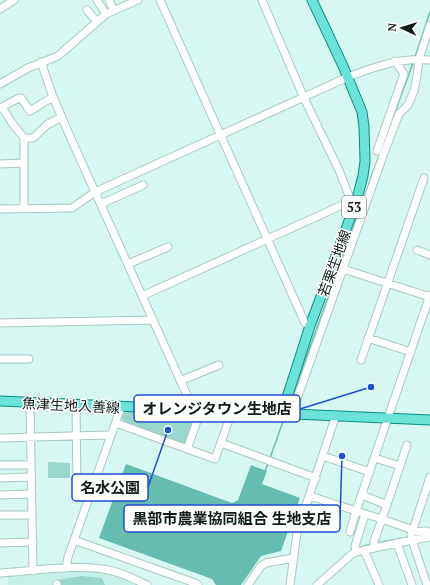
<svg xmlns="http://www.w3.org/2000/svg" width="430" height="585" font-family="'PT Serif','Noto Sans JP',serif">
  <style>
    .built { fill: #c5f0e7 }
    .green { fill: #99d6cb }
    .water { fill: #66bcae }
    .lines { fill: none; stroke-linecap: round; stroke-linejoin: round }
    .stream { stroke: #66bcae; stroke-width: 1.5 }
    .minor-casing { stroke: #a8c8c2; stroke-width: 9 }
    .major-casing { stroke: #0a8f81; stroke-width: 11 }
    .minor { stroke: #fff; stroke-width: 7 }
    .major { stroke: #6ae2d5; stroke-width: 9 }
    .labels { text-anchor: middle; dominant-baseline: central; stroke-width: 3; stroke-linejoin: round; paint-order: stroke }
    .shield { fill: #fff; stroke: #575f5e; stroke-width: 1 }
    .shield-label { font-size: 13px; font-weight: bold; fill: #0f1b19 }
    .street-label { font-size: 14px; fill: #0f1b19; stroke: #fff }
    .leader { fill: none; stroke: #1d4ed8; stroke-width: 1.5 }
    .callout-dot { fill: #1d4ed8; stroke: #fff; stroke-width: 1.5 }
    .callout { fill: #fff; stroke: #1d4ed8; stroke-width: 1.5 }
    .callout-label { font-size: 15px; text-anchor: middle; font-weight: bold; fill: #0f1b19 }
  </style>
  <rect width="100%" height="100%" fill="#d7f8f2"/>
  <path class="built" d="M91,571L111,573L140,585H8V575Z"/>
  <path class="green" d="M127,410L198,412L187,445L124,422L122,420V415Z
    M48,462L70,463V478H48Z
    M81,576L102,578L105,585H59L57,580Z"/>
  <path class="water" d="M126,464L232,503L238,500L251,465L267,471L262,484L300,498L281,551L261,556L241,585H216L212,579L99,538Z"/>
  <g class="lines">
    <path class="stream" d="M415,57L430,12
      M387,134L413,63
      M287,411L380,153
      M270,458L285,416
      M265,471L268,463
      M377,543L409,537
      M358,548L371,544"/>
    <defs>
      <path id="minor" d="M97,0L106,14
        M109,0L114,11
        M160,0L305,323L310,326
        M262,0L304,98L339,170L351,201
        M0,9L14,0
        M87,10L97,22
        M41,62L53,97L72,141L191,404L192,410
        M0,84L28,68L58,56L106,14L138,0
        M2,107L19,98H21L30,111L53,97
        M0,108L2,107L12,123L24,138V209
        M24,138H33L48,124L62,117
        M377,151L404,74L395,61
        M0,164L24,163
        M101,204L143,185
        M0,209L72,208L95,192L348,77C375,67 400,57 430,60
        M417,250L430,255
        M128,264L168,247
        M343,269L430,297
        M142,296L351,201L356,202
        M0,323L153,320
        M368,338L411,352
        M0,359H29
        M361,360L424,178
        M180,381L219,365
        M30,403L33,571
        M76,404L77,491L91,492
        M292,413L384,153L399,114L408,105L414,91L417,76L419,59L430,25
        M116,423L215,459L229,420L230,411
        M0,438L108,435L111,436
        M221,443L316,478
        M187,449L201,410
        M323,456L370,472
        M375,458L400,466L382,519L413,530L411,534L412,540L427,585
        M0,465H31
        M400,466L407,445
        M0,478L31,477
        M0,495L32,494
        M362,495L387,505
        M310,496L356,511L350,532
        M365,514L382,519L374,541V547
        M0,515H32
        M413,530L430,477
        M412,532L427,531
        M74,540L195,583L198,585
        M0,543L33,542
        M397,543L412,585
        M364,550L379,585
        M356,552L355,546L365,514L356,511L430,295
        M66,568L68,557L121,407
        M0,573C32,571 83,563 113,571C125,574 136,580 147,585
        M57,584V585
        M248,585L261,566L266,563L293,558
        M290,585L297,532L336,415
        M317,585L351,555L356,552L397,543L430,537"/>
      <path id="major" d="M0,401L430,420
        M282,413L310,326L356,202L363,176L365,161L364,127L362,112L343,66L312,0"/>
    </defs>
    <use href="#minor" class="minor-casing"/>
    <use href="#major" class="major-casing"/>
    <use href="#minor" class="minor"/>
    <use href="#major" class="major"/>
  </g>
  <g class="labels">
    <rect class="shield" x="342" y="196" width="24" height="22" rx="3"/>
    <g class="shield-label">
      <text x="354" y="207">53</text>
    </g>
    <g class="street-label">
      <text transform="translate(334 263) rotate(-70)">若栗生地線</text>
      <text transform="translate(71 405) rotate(3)">魚津生地入善線</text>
    </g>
  </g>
  <path class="leader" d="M371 387L300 409M168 430L148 487M342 456L340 519"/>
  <g class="callout-dot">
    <circle cx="371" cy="387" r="4"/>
    <circle cx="168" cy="430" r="4"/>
    <circle cx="342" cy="456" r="4"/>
  </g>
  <g class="callout">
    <rect x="134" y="395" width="166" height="27" rx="4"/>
    <rect x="72" y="474" width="76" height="27" rx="4"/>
    <rect x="124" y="505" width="216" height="27" rx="4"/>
  </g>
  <g class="callout-label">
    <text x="217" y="414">オレンジタウン生地店</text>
    <text x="110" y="493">名水公園</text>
    <text x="232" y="524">黒部市農業協同組合 生地支店</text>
  </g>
  <g transform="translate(402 28) rotate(274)" stroke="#ffffff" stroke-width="3" paint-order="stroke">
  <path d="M0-3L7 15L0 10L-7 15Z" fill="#0f1b19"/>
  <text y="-6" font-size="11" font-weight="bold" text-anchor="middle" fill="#0f1b19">N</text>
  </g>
</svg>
